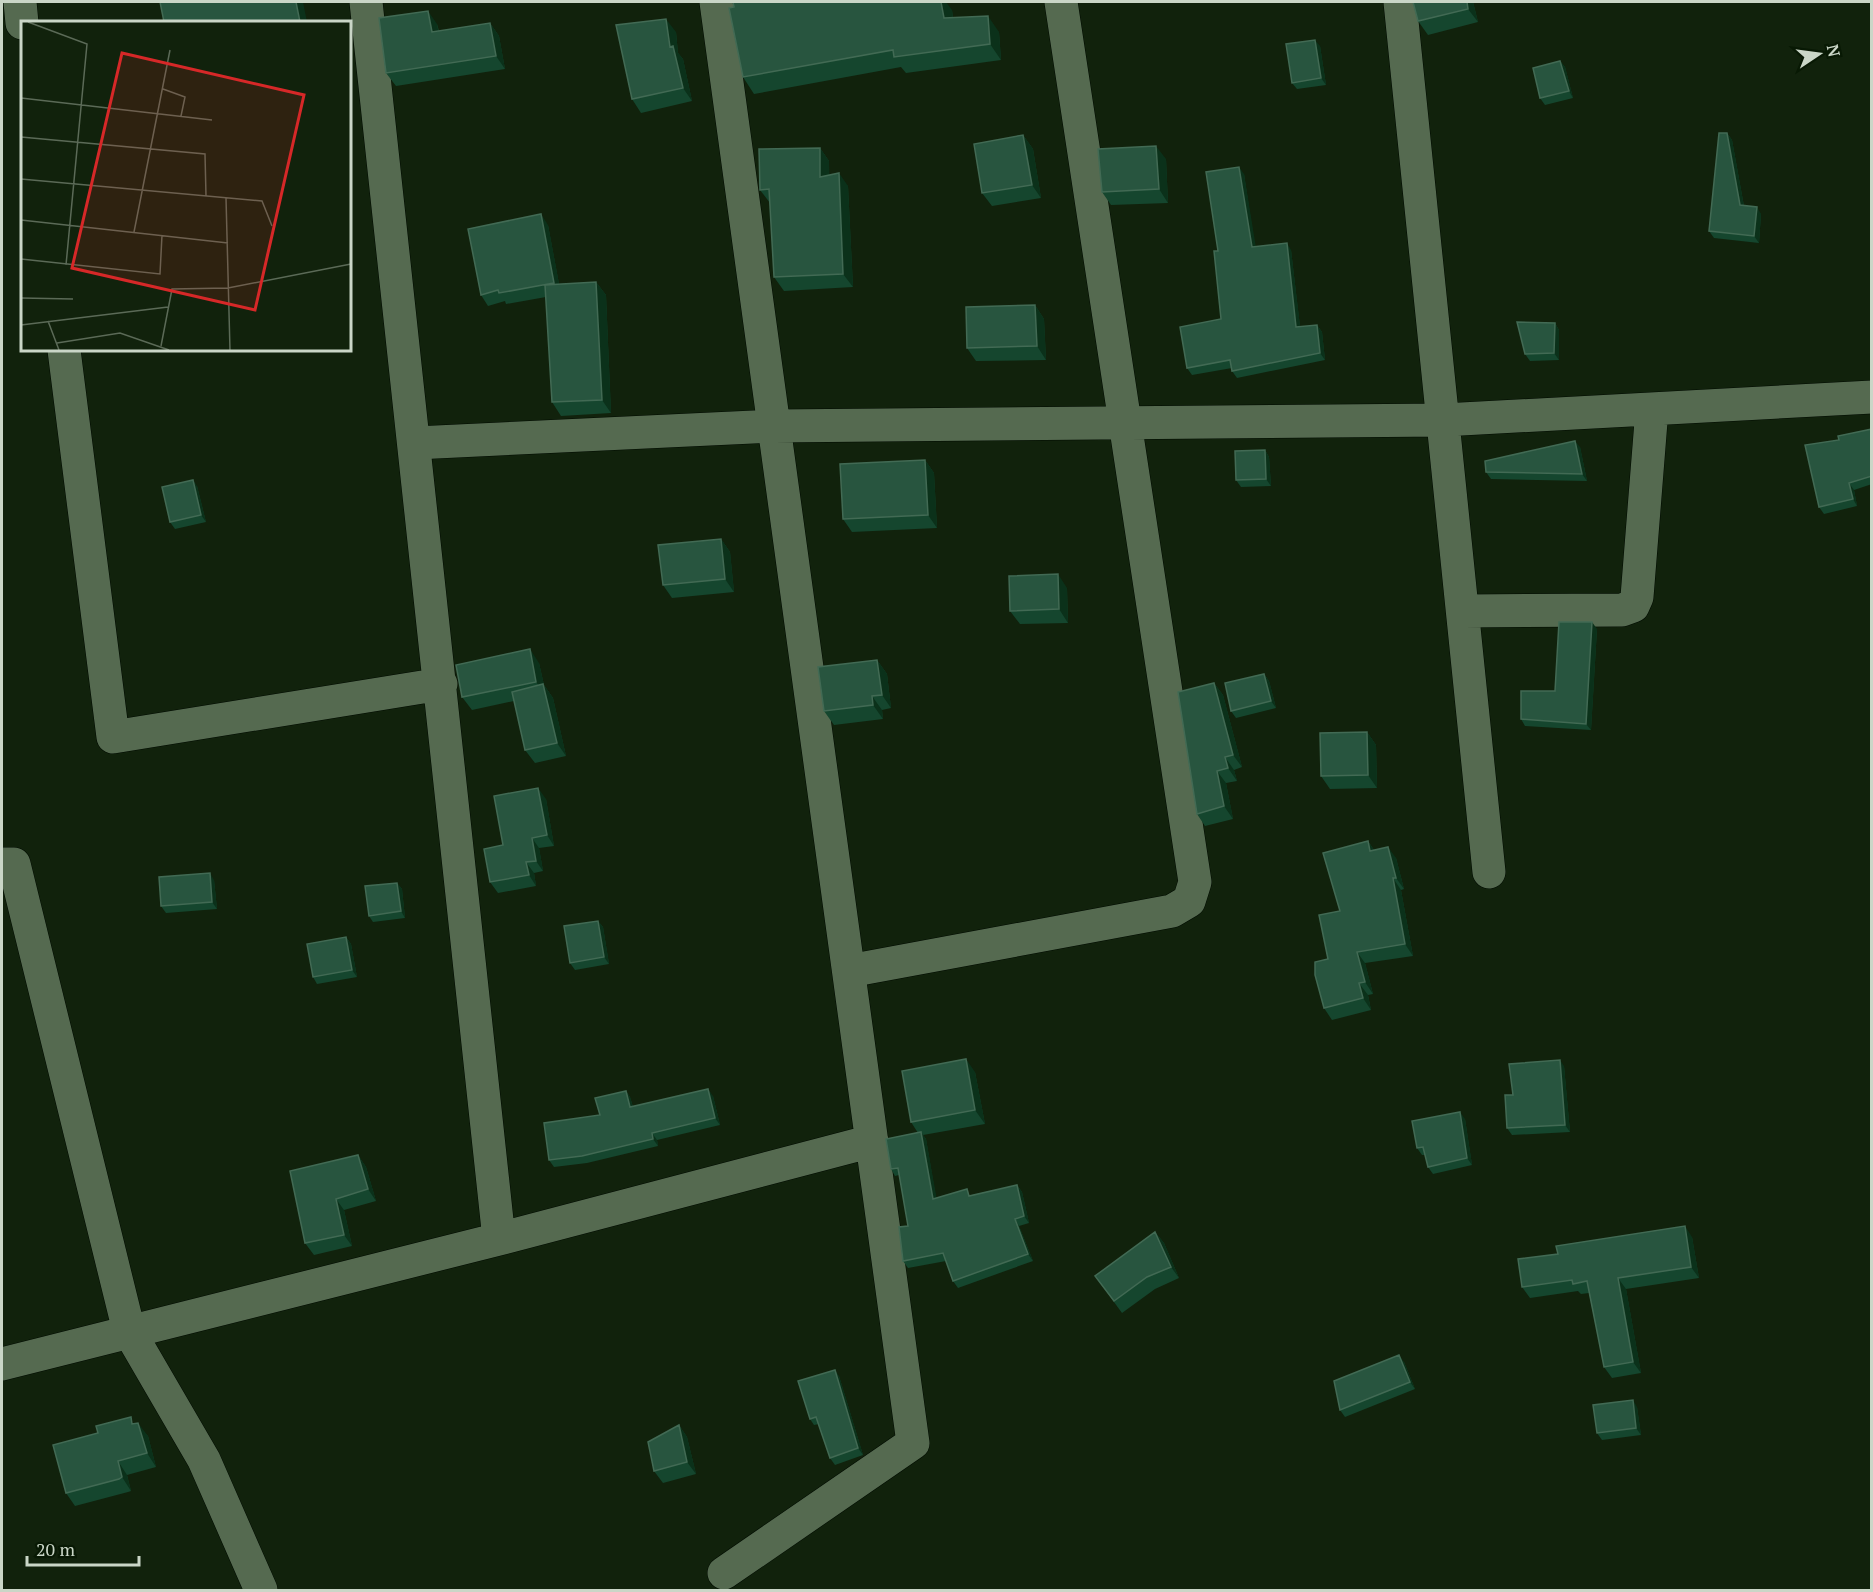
<svg xmlns="http://www.w3.org/2000/svg" width="1873" height="1592" font-family="'PT Serif',serif">
  <style>
    .lines { fill: none; stroke-linecap: round; stroke-linejoin: round }
    .street-casing { stroke: #000b00; stroke-width: 34 }
    .street { stroke: #556a50; stroke-width: 33 }
    .wall { fill: #15462e }
    .shaded-wall { fill: #0b311a }
    .building { fill: #28553f; stroke: #426a54; stroke-width: 1.5 }
    .inset-road { fill: none; stroke: #5b6a57; stroke-width: 1.5 }
    .view { fill: #d62828; fill-opacity: 0.15; stroke: #d62828; stroke-width: 3 }
    .inset-edge { fill: none; stroke: #cad6c7; stroke-width: 3 }
  </style>
  <rect width="100%" height="100%" fill="#11220c"/>
  <g class="lines">
    <defs>
      <path id="street" d="M20,2L22,23
        M366,2L499,1239
        M716,2L913,1443L724,1573
        M1400,2L1489,872
        M64,350L113,737L441,684
        M415,443L774,426L1443,420L1872,397
        M1464,611L1622,610L1633,606L1637,597L1652,409
        M2,864H14L129,1331L204,1460L261,1590
        M849,971L1172,911L1189,901L1195,882L1061,2
        M2,1364L499,1239L872,1141"/>
    </defs>
    <use href="#street" class="street-casing"/>
    <use href="#street" class="street"/>
  </g>
  <path class="wall" d="M1413,2H1473L1478,22L1428,35L1418,21Z
    M952,10L953,18L999,32L1001,60L906,73L901,67L754,94L743,77Z
    M490,23L499,36L505,69L396,86L386,73L437,24L439,31Z
    M676,32L678,53L683,59L692,101L641,113L632,99Z
    M1320,46L1326,85L1297,89L1292,83Z
    M1560,61L1565,67L1573,98L1545,105L1540,98Z
    M1727,133L1732,140L1744,206L1761,214L1759,243L1714,238L1709,231Z
    M1023,135L1033,149L1041,198L992,206L982,193Z
    M820,148L829,161V175L848,186L853,287L784,291L774,277L770,203L760,190Z
    M1166,159L1168,203L1111,205L1102,192Z
    M1244,174L1255,247L1291,250L1300,327L1317,325L1322,332L1325,360L1237,378L1232,371V368L1192,375L1187,368L1221,319L1218,251Z
    M548,225L559,284L596,282L606,295L611,413L561,416L552,402L546,297L506,304L505,301L488,306L481,295Z
    M1035,305L1044,319L1046,360L976,361L967,348Z
    M1555,323L1559,330V360L1530,361L1525,354Z
    M1872,429V484L1854,490L1857,506L1824,514L1819,507L1839,440Z
    M1580,447L1587,481L1491,479L1486,472Z
    M1265,450L1269,457L1271,486L1241,487L1236,480Z
    M925,460L934,473L937,528L852,532L843,519Z
    M197,486L206,522L175,529L170,522Z
    M721,539L730,552L734,592L672,598L663,585Z
    M1067,588L1068,623L1020,624L1010,611Z
    M1597,629L1591,730L1525,726L1521,719L1555,691Z
    M877,660L887,674L891,708L882,710L883,719L834,725L824,711Z
    M539,663L544,685L553,698L566,756L535,763L525,750L514,701L472,710L462,697Z
    M1264,674L1269,681L1276,708L1236,718L1231,711Z
    M1214,683L1223,695L1242,767L1234,770L1237,781L1226,783L1233,819L1205,826L1197,814Z
    M1367,732L1376,745L1377,788L1330,789L1321,776Z
    M546,799L554,846L539,848L543,871L534,873L536,886L498,893L490,882L503,845Z
    M1368,841L1374,850L1396,858L1404,889L1401,890L1413,956L1365,963L1373,994L1368,995L1371,1010L1332,1020L1324,1008L1340,911Z
    M214,880L217,909L166,913L161,906Z
    M397,883L402,889L405,918L373,922L369,916Z
    M598,921L603,927L609,964L575,970L570,963Z
    M346,937L351,944L357,977L317,984L313,977Z
    M1564,1066L1570,1132L1512,1135L1507,1128L1513,1095Z
    M975,1072L985,1124L923,1135L926,1139L936,1198L972,1195L1017,1185L1022,1192L1029,1223L1019,1226L1033,1261L958,1288L953,1281L946,1261L908,1268L903,1261L908,1226L899,1175L895,1176L891,1169L918,1133L911,1122Z
    M626,1091L630,1097L633,1107L713,1096L720,1125L657,1140L658,1146L587,1163L554,1167L549,1160L600,1115Z
    M1465,1119L1472,1165L1433,1174L1428,1167L1425,1155H1422L1417,1148Z
    M358,1155L366,1167L376,1201L344,1210L352,1246L314,1255L305,1243Z
    M1155,1232L1164,1243L1179,1278L1155,1289L1122,1313L1095,1276Z
    M1692,1237L1699,1278L1626,1289L1641,1373L1612,1378L1604,1367L1589,1293L1581,1294L1578,1291L1530,1298L1522,1287Z
    M1404,1362L1415,1389L1345,1417L1340,1410Z
    M839,1376L863,1455L835,1465L830,1458L819,1424L814,1425L810,1419Z
    M1637,1407L1641,1435L1602,1440L1597,1433Z
    M135,1423L148,1436L156,1467L127,1475L131,1491L128,1492L75,1506L66,1493Z
    M679,1425L687,1437L696,1474L663,1483L654,1471Z"/>
  <path class="shaded-wall" d="M296,2H303L307,22H300Z
    M941,2H946L952,10L955,35L944,18Z
    M1467,2H1473L1478,22L1468,9Z
    M428,11L437,24L441,45L432,32Z
    M988,16L999,32L1001,60L990,44Z
    M666,19L676,32L678,53L683,59L692,101L683,88L670,47Z
    M490,23L499,36L505,69L496,56Z
    M1315,40L1320,46L1326,85L1321,78Z
    M1560,61L1565,67L1573,98L1569,91Z
    M1727,133L1732,140L1745,212L1740,205Z
    M1023,135L1033,149L1041,198L1032,185Z
    M1156,146L1166,159L1168,203L1159,189Z
    M820,148L829,161L830,190L820,177Z
    M1239,167L1244,174L1257,254L1252,247Z
    M839,173L848,186L853,287L843,274Z
    M1757,207L1761,214L1759,243L1754,236Z
    M541,214L548,225L561,294L554,283Z
    M1287,243L1291,250L1301,334L1296,327Z
    M596,282L606,295L611,413L602,400Z
    M1035,305L1044,319L1046,360L1037,346Z
    M1555,323L1559,330V360L1554,353Z
    M1317,325L1322,332L1325,360L1320,353Z
    M1575,441L1580,447L1587,481L1582,474Z
    M1265,450L1269,457L1271,486L1266,479Z
    M925,460L934,473L937,528L928,515Z
    M193,480L197,486L206,522L201,515Z
    M1849,483L1854,490L1857,506L1853,499Z
    M721,539L730,552L734,592L725,579Z
    M1058,574L1067,588L1068,623L1059,609Z
    M1592,622L1597,629L1591,730L1586,724Z
    M530,649L539,663L544,685L553,698L566,756L557,743L546,695L536,682Z
    M877,660L887,674L891,708L882,695Z
    M1264,674L1269,681L1276,708L1271,701Z
    M1214,683L1223,695L1242,767L1233,755Z
    M872,696L882,710L883,719L873,705Z
    M1367,732L1376,745L1377,788L1368,775Z
    M1225,757L1234,770L1237,781L1228,768Z
    M1217,771L1226,783L1233,819L1224,806Z
    M538,788L546,799L554,846L547,835Z
    M532,838L539,848L543,871L536,861Z
    M1368,841L1376,853L1370,851Z
    M1388,847L1396,858L1404,889L1396,878Z
    M526,862L534,873L536,886L529,875Z
    M210,873L214,880L217,909L212,902Z
    M1393,878L1401,890L1413,956L1405,944Z
    M397,883L402,889L405,918L401,911Z
    M598,921L603,927L609,964L604,957Z
    M346,937L351,944L357,977L352,970Z
    M1357,952L1365,963L1373,994L1365,982Z
    M1359,983L1368,995L1371,1010L1363,998Z
    M966,1059L975,1072L985,1124L975,1110Z
    M1560,1060L1564,1066L1570,1132L1565,1125Z
    M708,1089L713,1096L720,1125L715,1118Z
    M626,1091L630,1097L635,1114L630,1107Z
    M1460,1112L1465,1119L1472,1165L1467,1158Z
    M921,1132L926,1139L938,1206L933,1199Z
    M652,1133L657,1140L658,1146L653,1139Z
    M358,1155L366,1167L376,1201L368,1189Z
    M1017,1185L1022,1192L1029,1223L1024,1216Z
    M336,1199L344,1210L352,1246L344,1235Z
    M1015,1219L1019,1226L1033,1261L1028,1254Z
    M1685,1226L1692,1237L1699,1278L1691,1267Z
    M1155,1232L1164,1243L1179,1278L1171,1267Z
    M1618,1278L1626,1289L1641,1373L1633,1362Z
    M1399,1355L1404,1362L1415,1389L1410,1382Z
    M835,1370L839,1376L863,1455L858,1448Z
    M1633,1400L1637,1407L1641,1435L1636,1428Z
    M138,1423L148,1436L156,1467L147,1453Z
    M679,1425L687,1437L696,1474L687,1462Z
    M118,1461L127,1475L131,1491L122,1477Z"/>
  <path class="building" d="M160,2H296L300,22H164Z
    M733,2H941L944,18L988,16L990,44L894,57L893,50L743,77L729,8L734,7Z
    M1413,2H1467L1468,9L1418,21Z
    M428,11L432,32L490,23L496,56L386,73L379,18Z
    M666,19L670,47L673,46L683,88L632,99L616,25Z
    M1315,40L1321,78L1292,83L1286,44Z
    M1560,61L1569,91L1540,98L1533,68Z
    M1719,133H1727L1740,205L1757,207L1754,236L1709,231Z
    M1023,135L1032,185L982,193L974,144Z
    M1156,146L1159,189L1102,192L1098,149Z
    M820,148V177L839,173L843,274L774,277L769,189L760,190L759,149Z
    M1239,167L1252,247L1287,243L1296,327L1317,325L1320,353L1232,371L1230,360L1187,368L1180,327L1221,319L1214,251H1218L1206,172Z
    M541,214L554,283L499,293L498,290L481,295L468,229Z
    M596,282L602,400L552,402L545,285Z
    M1035,305L1037,346L967,348L966,307Z
    M1517,322L1555,323L1554,353L1525,354Z
    M1872,429V476L1849,483L1853,499L1819,507L1805,445L1839,440L1838,436Z
    M1575,441L1582,474L1486,472L1485,461Z
    M1265,450L1266,479L1236,480L1235,451Z
    M925,460L928,515L843,519L840,464Z
    M193,480L201,515L170,522L162,487Z
    M721,539L725,579L663,585L658,545Z
    M1058,574L1059,609L1010,611L1009,576Z
    M1559,622H1592L1586,724L1521,719V691H1555Z
    M530,649L536,682L462,697L456,665Z
    M877,660L882,695L872,696L873,705L824,711L818,667Z
    M1264,674L1271,701L1231,711L1225,683Z
    M1214,683L1233,755L1225,757L1228,768L1217,771L1224,806L1197,814L1178,692Z
    M543,684L557,743L525,750L512,692Z
    M1367,732L1368,775L1321,776L1320,733Z
    M538,788L547,835L532,838L536,861L526,862L529,875L490,882L484,849L503,845L494,796Z
    M1368,841L1370,851L1388,847L1396,878H1393L1405,944L1357,952L1365,982L1359,983L1363,998L1324,1008L1315,975V962L1328,959L1319,915L1340,911L1323,853Z
    M210,873L212,902L161,906L159,877Z
    M397,883L401,911L369,916L365,886Z
    M598,921L604,957L570,963L564,926Z
    M346,937L352,970L313,977L307,944Z
    M966,1059L975,1110L911,1122L902,1071Z
    M1560,1060L1565,1125L1507,1128L1505,1095H1513L1509,1064Z
    M708,1089L715,1118L652,1133L653,1139L582,1156L549,1160L544,1123L600,1115L595,1098L626,1091L630,1107Z
    M1460,1112L1467,1158L1428,1167L1423,1147L1417,1148L1412,1121Z
    M921,1132L933,1199L967,1189L969,1196L1017,1185L1024,1216L1015,1219L1028,1254L953,1281L943,1253L903,1261L899,1227L908,1226L898,1168L891,1169L886,1139Z
    M358,1155L368,1189L336,1199L344,1235L305,1243L290,1171Z
    M1685,1226L1691,1267L1618,1278L1633,1362L1604,1367L1587,1281L1573,1284L1572,1280L1522,1287L1518,1259L1558,1254L1556,1246Z
    M1155,1232L1171,1267L1147,1277L1114,1301L1095,1276Z
    M1399,1355L1410,1382L1340,1410L1334,1381Z
    M835,1370L858,1448L830,1458L816,1417L810,1419L798,1381Z
    M1633,1400L1636,1428L1597,1433L1593,1405Z
    M131,1417L132,1424L138,1423L147,1453L118,1461L122,1477L119,1479L66,1493L53,1445L98,1433L96,1426Z
    M679,1425L687,1462L654,1471L648,1442Z"/>
  <g transform="translate(21 21)">
    <rect width="330" height="330" fill="#11220c"/>
    <path class="inset-road" d="M7,1L66,23L45,244M142,68L164,76L160,95M0,77L191,99M0,116L184,133L185,175M0,158L241,180L251,205M205,177L209,329M0,199L207,222M113,211L149,29M0,238L139,253L141,214M0,277L52,278M27,300L38,329M0,304L147,286M36,322L99,312L148,329M140,325L151,268L207,267L330,243"/>
    <path class="view" d="M101,32L283,74L234,289L51,247Z"/>
    <rect width="330" height="330" class="inset-edge"/>
  </g>
  <rect width="1873" height="1592" fill="none" stroke="#cad6c7" stroke-width="6"/>
  <g transform="translate(1819 54) rotate(77)" stroke="#081904" stroke-width="4.5" paint-order="stroke">
  <path d="M0-4.5L10 22L0 15L-10 22Z" fill="#cad6c7"/>
  <text y="-9" font-size="16" font-weight="bold" text-anchor="middle" fill="#cad6c7">N</text>
  </g>
  <path d="M27 1556v9h112v-9" fill="none" stroke="#cad6c7" stroke-width="3"/>
  <text x="36" y="1556" font-size="18" fill="#cad6c7" stroke="#081904" stroke-width="4.5" paint-order="stroke">20 m</text>
</svg>
